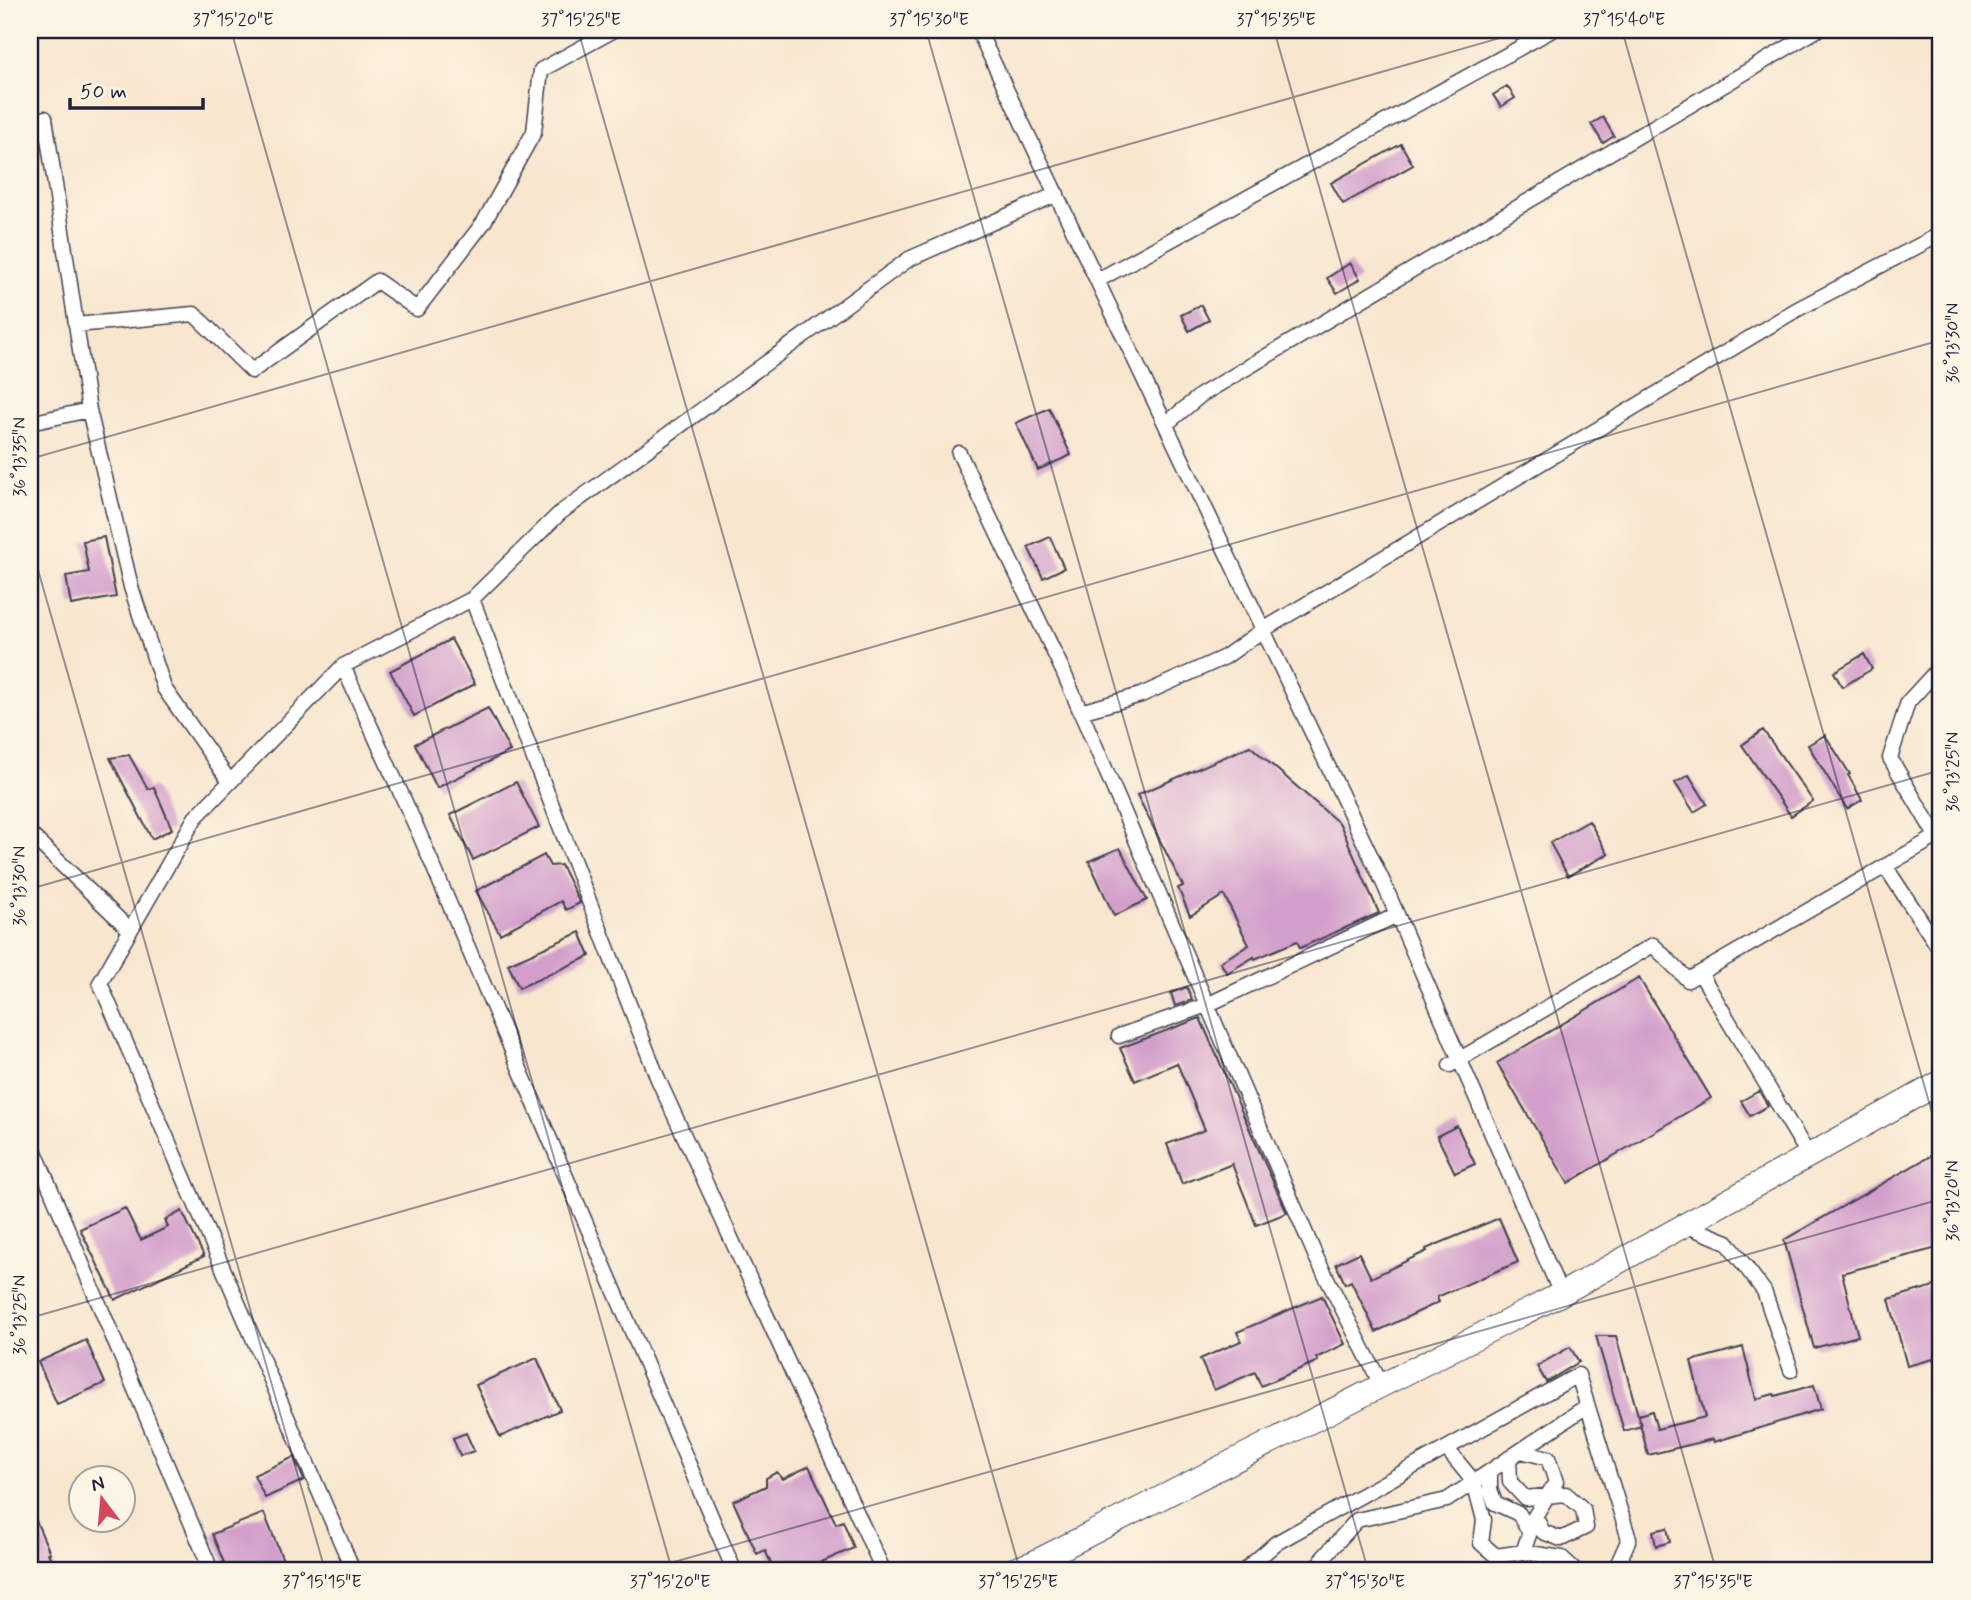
<svg xmlns="http://www.w3.org/2000/svg" width="1971" height="1600" font-family="Mynerve,sans-serif">
  <style>
    .building { fill: #d29eca }
    .lines { fill: none; stroke-linecap: round; stroke-linejoin: round }
    .minor-casing { stroke: #423f51; stroke-width: 17 }
    .primary-casing { stroke: #423f51; stroke-width: 25 }
    .minor { stroke: #fff; stroke-width: 14 }
    .primary { stroke: #fff; stroke-width: 23 }
    .ticks { fill: none; stroke: #22223b; stroke-width: 2; stroke-opacity: 0.45 }
    .neatline { fill: none; stroke: #22223b; stroke-width: 2.5 }
    .ticks-label { font-size: 18px; text-anchor: middle; fill: #22223b }
  </style>
  <rect width="100%" height="100%" fill="#fcf5e5"/>
  <filter id="ink" filterUnits="userSpaceOnUse"><feTurbulence type="fractalNoise" baseFrequency=".0143" numOctaves="2"/><feDisplacementMap in="SourceGraphic" scale="14" xChannelSelector="R" yChannelSelector="G"/><feConvolveMatrix kernelMatrix="1 2 1 2 8 2 1 2 1" color-interpolation-filters="sRGB"/></filter>
  <filter id="wash" filterUnits="userSpaceOnUse"><feTurbulence type="fractalNoise" baseFrequency=".00686" numOctaves="4" result="noise"/><feDisplacementMap in="SourceGraphic" scale="28" xChannelSelector="R" yChannelSelector="G"/><feGaussianBlur stdDeviation="1.57" result="paint"/><feColorMatrix in="noise" values="0 0 0 0 0 0 0 0 0 0 0 0 0 0 0 0 0 1.4 0 .05"/><feComposite in="paint" operator="in"/></filter>
  <g filter="url(#wash)">
    <rect width="100%" height="100%" fill="#f8e6cf"/>
    <g id="blocks">
      <path class="building" d="M1507,86L1515,98L1501,107L1493,95Z
        M1603,117L1614,136L1603,143L1591,124Z
        M1401,144L1413,165L1343,204L1331,183Z
        M1350,263L1360,279L1337,293L1327,278Z
        M1201,305L1209,320L1189,331L1181,315Z
        M1049,408L1071,455L1038,470L1016,423Z
        M104,537L116,597L71,605L66,576L89,572L83,541Z
        M1050,537L1064,568L1043,578L1028,547Z
        M451,639L475,684L414,716L390,671Z
        M1864,654L1872,669L1842,687L1834,672Z
        M488,708L510,751L437,788L415,744Z
        M1763,730L1813,801L1791,816L1742,745Z
        M1825,735L1850,774L1848,775L1862,800L1847,809L1808,745Z
        M1250,746L1340,824L1379,913L1300,948L1297,941L1255,959L1254,957L1227,973L1220,962L1249,945L1224,895L1190,916L1178,888L1183,886L1137,795Z
        M129,755L148,789L154,787L172,829L152,839L110,758Z
        M1689,775L1707,804L1694,812L1675,783Z
        M516,782L539,827L473,860L450,815Z
        M1589,821L1608,854L1568,876L1550,843Z
        M1120,848L1147,900L1114,916L1089,861Z
        M544,855L550,866L561,865L580,903L566,910L561,901L500,934L476,891Z
        M580,932L590,956L519,988L508,964Z
        M1639,978L1711,1098L1568,1183L1497,1063Z
        M1187,987L1192,1000L1175,1006L1171,993Z
        M1200,1018L1287,1213L1256,1225L1232,1164L1182,1184L1167,1144L1205,1130L1177,1063L1135,1081L1120,1048Z
        M1759,1091L1768,1106L1750,1116L1741,1101Z
        M1457,1126L1475,1164L1455,1173L1437,1136Z
        M1941,1150V1247L1842,1273L1858,1336L1814,1348L1784,1240Z
        M125,1208L141,1240L168,1227L165,1220L182,1211L204,1256L115,1300L80,1229Z
        M1499,1218L1518,1262L1437,1297L1439,1302L1376,1332L1351,1281L1345,1284L1336,1264L1359,1253L1371,1278L1427,1251L1426,1249Z
        M1941,1284V1357L1907,1366L1889,1299Z
        M1322,1296L1345,1344L1316,1358L1318,1361L1261,1386L1255,1372L1214,1390L1200,1359L1241,1341L1237,1332Z
        M1596,1336H1616L1641,1426L1624,1431Z
        M86,1340L105,1383L57,1404L38,1362Z
        M1570,1347L1579,1362L1546,1382L1537,1366Z
        M1743,1347L1756,1399L1774,1394L1775,1396L1814,1385L1821,1409L1714,1442L1713,1439L1648,1455L1638,1415L1652,1411L1657,1429L1705,1417L1691,1361Z
        M537,1358L560,1410L500,1437L476,1385Z
        M466,1433L474,1451L460,1456L453,1438Z
        M294,1457L304,1480L265,1498L254,1475Z
        M809,1466L836,1524L843,1521L854,1548L803,1570H774L765,1550L757,1554L733,1501L766,1486V1478L777,1472L783,1479Z
        M30,1507L50,1553H48L56,1570H30Z
        M264,1513L287,1570H227L212,1534Z
        M1667,1528L1670,1542L1656,1546L1653,1531Z"/>
    </g>
  </g>
  <g filter="url(#ink)">
    <use href="#blocks" fill-opacity="0" stroke="#423f51" stroke-width="2"/>
    <g class="lines">
      <defs>
        <path id="minor" d="M978,30L1383,882L1561,1294
          M45,118L89,410L131,587L164,688L230,782
          M1098,280L1552,30
          M76,325L194,314L252,371L377,281L417,309L484,222L534,132L541,70L614,30
          M30,423L89,410
          M1166,424L1201,395L1817,30
          M959,453L1063,671L1316,1257L1382,1386
          M472,599L658,1079L883,1570
          M343,666L419,833L734,1570
          M1080,712L1141,695L1225,657L1263,630L1796,310L1941,234
          M30,834L130,930
          M1936,836L1890,758L1908,702L1941,666
          M1885,866L1941,951
          M1700,973L1809,1156
          M1119,1036L1207,1005L1397,915
          M1450,1065L1653,945L1688,980L1941,834
          M30,1140L211,1570
          M1685,1225L1727,1242L1764,1291L1791,1370
          M1447,1449L1474,1482L1484,1520L1481,1543L1496,1556L1523,1552L1562,1558L1575,1570
          M1509,1458L1510,1482L1525,1498L1566,1494L1583,1509L1586,1527L1561,1539L1543,1532L1535,1516L1556,1482L1548,1458L1521,1451
          M1490,1471V1489L1495,1503L1519,1514L1530,1532L1523,1552
          M353,1570L100,983L195,818L343,666L472,599L560,513L909,259L1057,194
          M1245,1570L1276,1543L1578,1375L1629,1539L1615,1570
          M1320,1570L1322,1559L1357,1520L1447,1500L1587,1406"/>
        <path id="primary" d="M1013,1570L1035,1562L1561,1294L1941,1082"/>
      </defs>
      <use href="#minor" class="minor-casing"/>
      <use href="#primary" class="primary-casing"/>
      <use href="#minor" class="minor"/>
      <use href="#primary" class="primary"/>
    </g>
  </g>
  <path class="ticks" d="M30,30H31M231,30L672,1570M578,30L1020,1570M926,30L1368,1570M1274,30L1716,1570M1622,30L1941,1144M30,459L1528,30M30,542L325,1570M30,889L1941,340M30,1318L1941,770M646,1570L1941,1199"/>
  <rect width="1971" height="1600" fill="none" stroke="#fcf5e5" stroke-width="77"/>
  <g transform="translate(102 1499) rotate(344)"><circle r="33" fill="#fcf5e5" stroke="#a5a1a1" stroke-width="2"/>
  <path d="M0-5L12 26L0 18L-12 26Z" fill="#d1495b"/>
  <text y="-10" font-size="19" font-weight="bold" text-anchor="middle" fill="#22223b">N</text>
  </g>
  <path d="M70 98v10h133v-10" fill="none" stroke="#22223b" stroke-width="3.5"/>
  <text x="80" y="98" font-size="21" fill="#22223b" stroke="#fcf5e5" stroke-width="5" paint-order="stroke">50 m</text>
  <rect x="38" y="38" width="1894" height="1524" class="neatline"/>
  <g class="ticks-label">
    <text x="233" y="25">37°15'20"E</text>
    <text x="581" y="25">37°15'25"E</text>
    <text x="929" y="25">37°15'30"E</text>
    <text x="1276" y="25">37°15'35"E</text>
    <text x="1624" y="25">37°15'40"E</text>
    <text transform="translate(1952 343) rotate(-90)" y="6">36°13'30"N</text>
    <text transform="translate(19 457) rotate(-90)" y="6">36°13'35"N</text>
    <text transform="translate(1952 772) rotate(-90)" y="6">36°13'25"N</text>
    <text transform="translate(19 886) rotate(-90)" y="6">36°13'30"N</text>
    <text transform="translate(1952 1201) rotate(-90)" y="6">36°13'20"N</text>
    <text transform="translate(19 1315) rotate(-90)" y="6">36°13'25"N</text>
    <text x="322" y="1587">37°15'15"E</text>
    <text x="670" y="1587">37°15'20"E</text>
    <text x="1018" y="1587">37°15'25"E</text>
    <text x="1365" y="1587">37°15'30"E</text>
    <text x="1713" y="1587">37°15'35"E</text>
  </g>
</svg>
